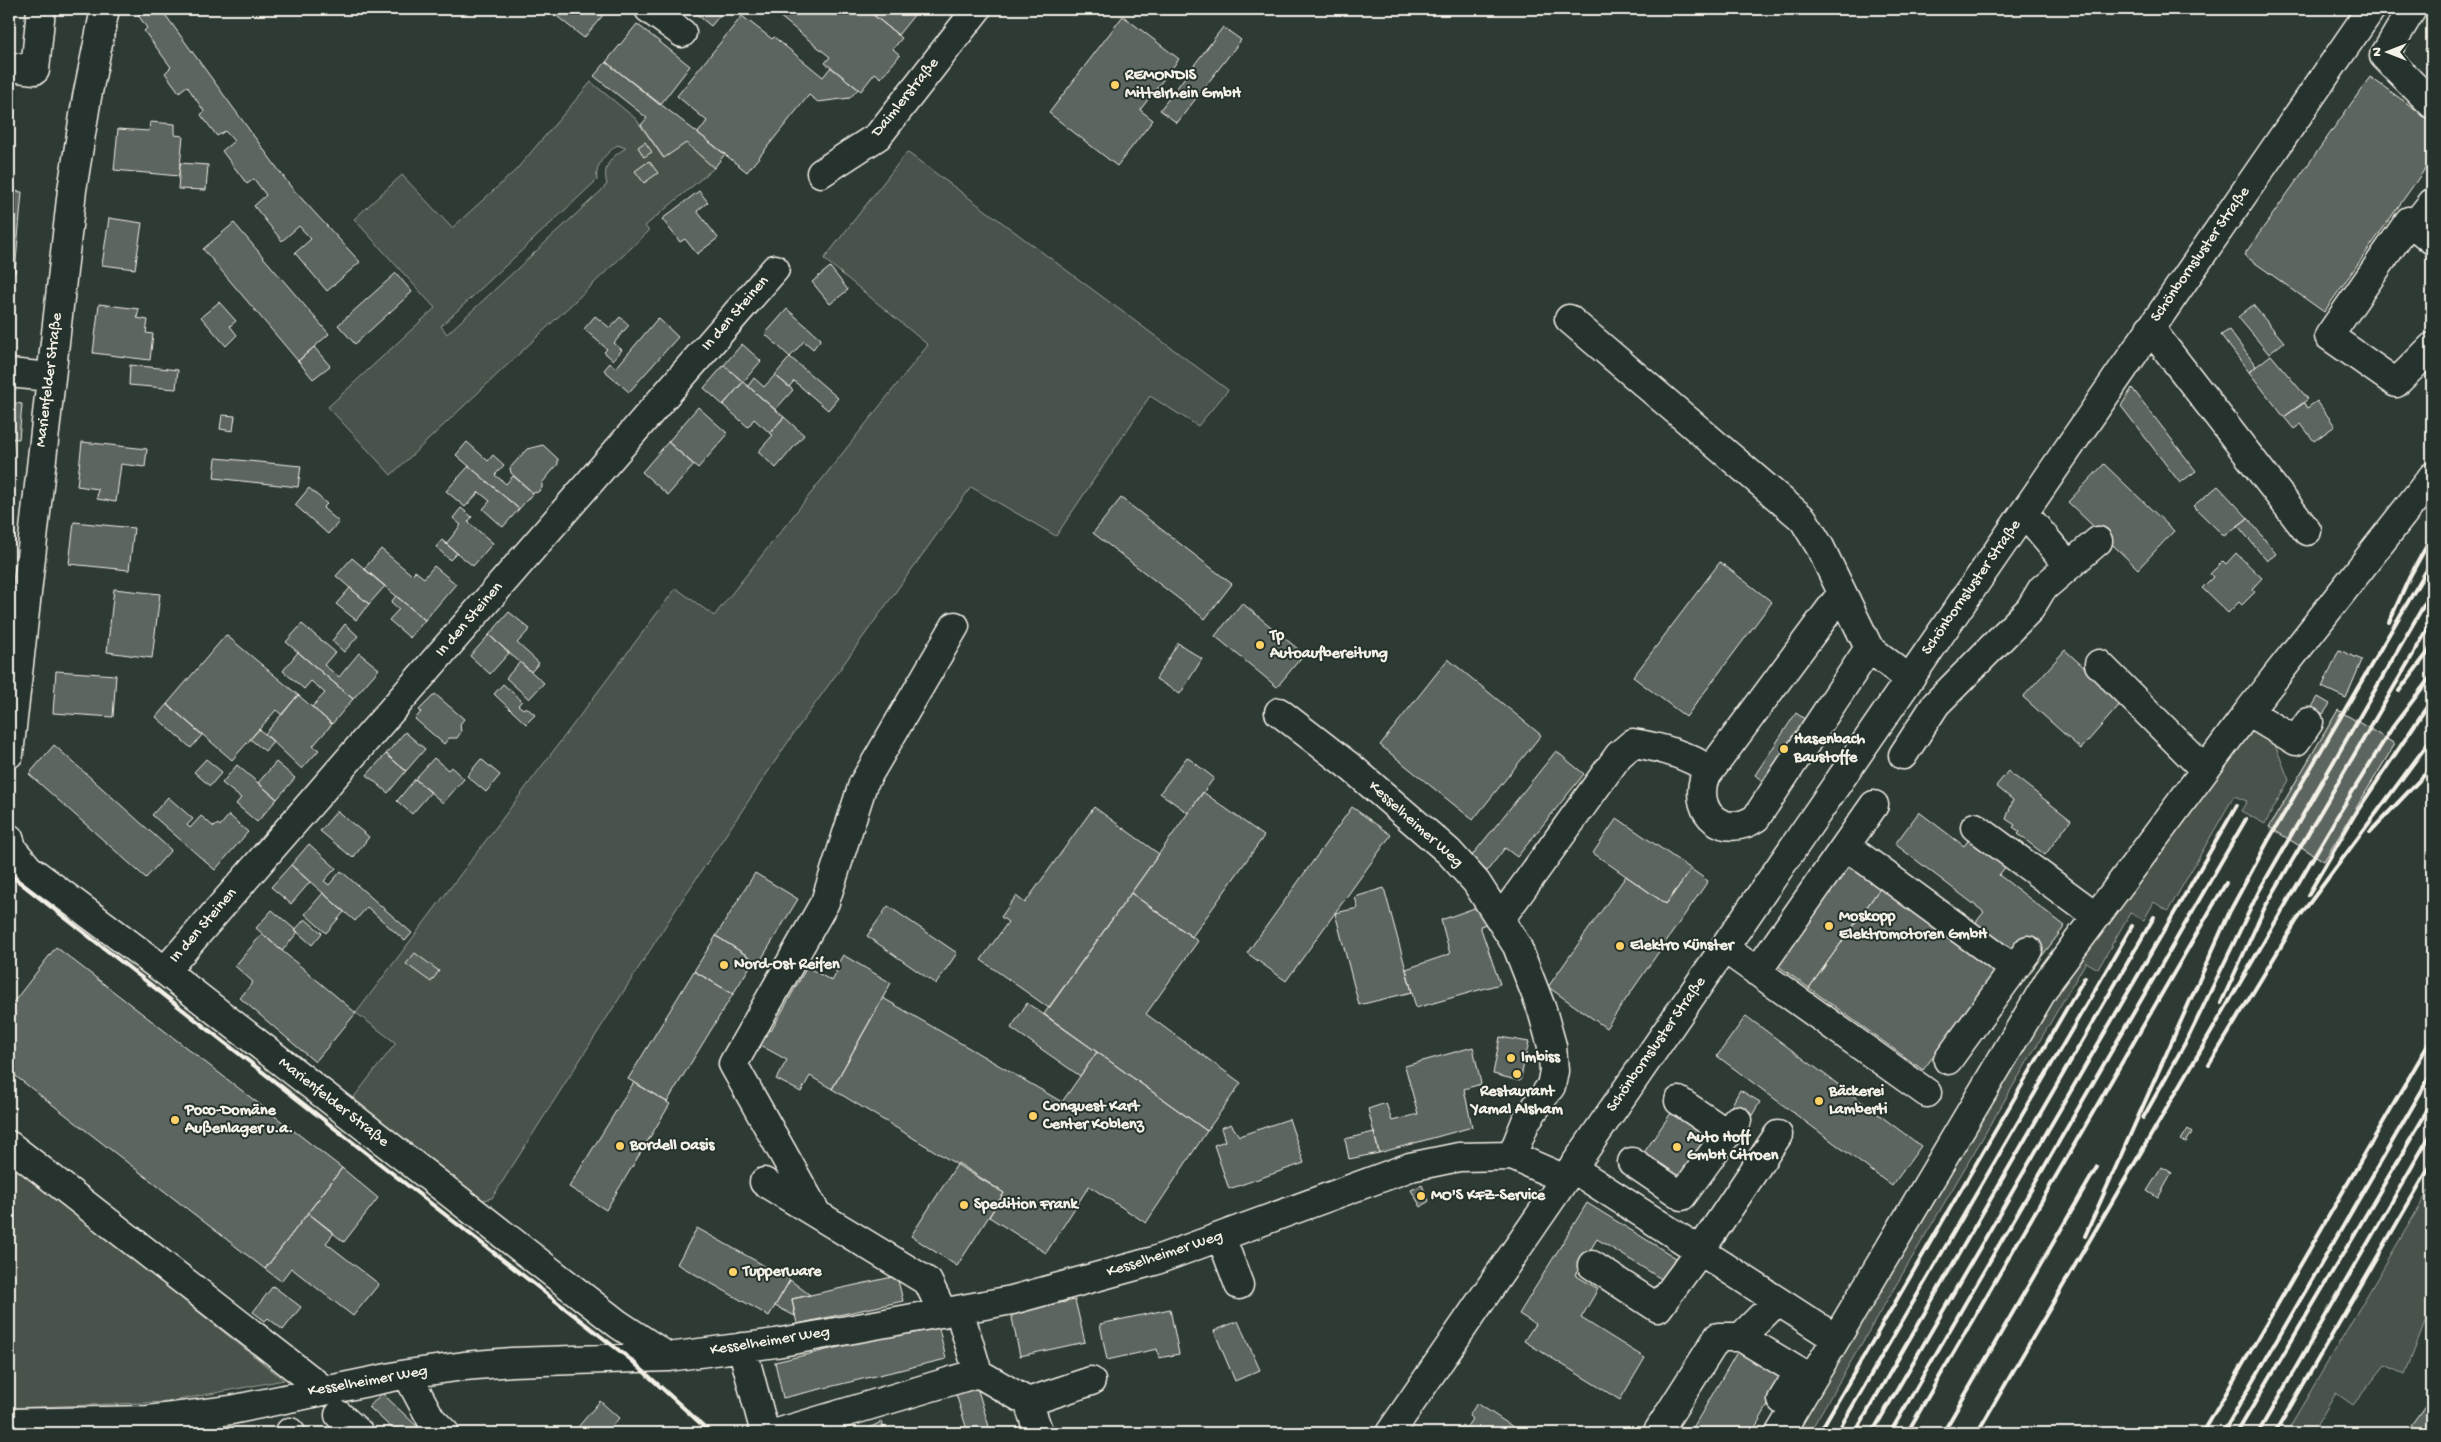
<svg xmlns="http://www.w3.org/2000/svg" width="2441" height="1442" font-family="'Gochi Hand',sans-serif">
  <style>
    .green { fill: #48524c; stroke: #9ea29a; fill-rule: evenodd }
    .building { fill: #5c655e; stroke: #f4f1e8 }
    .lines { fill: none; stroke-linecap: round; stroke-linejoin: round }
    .minor-casing { stroke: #f4f1e8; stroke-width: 31 }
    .minor { stroke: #26332d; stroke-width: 28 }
    .rail { stroke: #f4f1e8; stroke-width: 4 }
    .poi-dot { fill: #ffd166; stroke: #26332d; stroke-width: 2 }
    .labels { text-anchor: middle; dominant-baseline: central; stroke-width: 4; stroke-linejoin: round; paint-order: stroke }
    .poi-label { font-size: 16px; font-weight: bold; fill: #f4f1e8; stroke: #26332d; text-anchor: start }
    .street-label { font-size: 16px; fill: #f4f1e8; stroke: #26332d }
  </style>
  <rect width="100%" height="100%" fill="#2e3b34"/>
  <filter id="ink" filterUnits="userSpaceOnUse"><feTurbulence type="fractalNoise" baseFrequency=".02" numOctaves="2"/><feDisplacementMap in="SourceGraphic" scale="10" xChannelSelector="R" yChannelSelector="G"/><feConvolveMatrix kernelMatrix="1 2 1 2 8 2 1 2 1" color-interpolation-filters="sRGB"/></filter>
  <g filter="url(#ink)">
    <path class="green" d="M591,82L636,119L663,158L686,143L714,168L645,226L649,231L391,475L328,407L435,308L354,219L402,175L452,228L515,171ZM617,145L626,148C611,157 602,166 607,184L603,189L447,334L441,326L597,180C595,164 605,155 617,145Z
      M907,152L1228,390L1198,426L1150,396L1056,536L971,487L794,733L680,903L492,1198L474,1202L350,1102L396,1043L356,1013L676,588L714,616L928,345L824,259Z
      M2255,730L2275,745L2289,780L2265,824L2241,811L2247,801L2234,796L2168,911L2154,902L2144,920L2130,913L2098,969L2086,962L1809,1433H1796L2068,973L2249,731Z
      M9,1161L284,1380L167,1402L9,1408Z
      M2432,1185V1305L2405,1374L2385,1365L2353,1405L2336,1393L2312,1433H2286Z"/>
    <path class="building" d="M146,9H161L291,187L360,262L327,291L295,253L311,239L299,226L282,241L254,206L266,195L254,179L247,184L222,151L234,141L225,131L217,136L201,115L204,111L187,86L179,92L165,73L171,67L144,31L147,28L138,15Z
      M548,9H608L584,38Z
      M690,9H725L711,26Z
      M775,9H866L902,38L893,49L900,55L881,78L875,73L861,91L825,63L830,57L773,11Z
      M866,9H919L898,35Z
      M742,16L772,39L774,37L823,77L831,67L858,89L850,98L818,102L809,95L747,172L698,133L707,121L677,96Z
      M1123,16L1179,59L1140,110L1153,120L1117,166L1049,113Z
      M637,24L690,66L660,105L606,62Z
      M1223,27L1241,40L1177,123L1160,110Z
      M2432,43V59L2425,49Z
      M606,62L725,154L714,168L686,143L664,158L641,125L647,118L594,76Z
      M2370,77L2432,121V159L2324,312L2244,255Z
      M150,122L175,124V135L183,136L179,176L114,170L118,129L149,131Z
      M645,142L652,152L644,157L638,147Z
      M649,161L658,173L644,183L635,171Z
      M180,163L208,165L206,190L178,189Z
      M9,191L22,192L15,273L9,272Z
      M699,191L708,202L697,211L718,238L697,254L685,239L680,242L662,219Z
      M109,218L142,223L135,269L102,265Z
      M234,223L329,334L298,361L203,249Z
      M830,267L848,290L830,304L812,282Z
      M396,273L412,292L355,344L338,325Z
      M219,302L236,321L230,326L237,335L226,346L201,317Z
      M99,304L139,309L137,318L148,320L146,333L153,334L150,360L93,353Z
      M2253,305L2284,342L2269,354L2238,317Z
      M787,309L821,339L813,349L804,341L790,357L765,334Z
      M595,316L610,328L620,317L629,325L614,343L622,350L613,360L604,352L607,349L584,329Z
      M658,318L678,337L629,392L604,370L610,363L616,368Z
      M2229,330L2256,366L2249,372L2221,335Z
      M742,344L761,361L743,382L724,365Z
      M314,347L330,366L313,379L298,361Z
      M2271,355L2308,399L2284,417L2249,372Z
      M790,357L838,398L828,410L794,381L789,387L775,375Z
      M130,365L178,370L176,389L129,385Z
      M724,365L743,382L723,405L704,388Z
      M775,375L793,390L775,410L748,386L754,378L764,387Z
      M743,382L784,417L770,433L754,419L748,427L723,405Z
      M2132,388L2196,471L2180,483L2121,406Z
      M2317,401L2335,426L2314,441L2301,424L2294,429L2284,417L2304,403L2307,408Z
      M9,402L22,404L19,439L9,438Z
      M698,407L728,434L698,468L668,442Z
      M222,415L235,416L233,431L220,429Z
      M784,417L804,435L776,468L758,452L773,435L770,433Z
      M9,438H13L9,477Z
      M82,442L147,449L145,467L121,464L116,502L97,499L98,489L77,486Z
      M467,442L488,461L493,455L504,465L495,475L506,484L513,476L533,493L519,509L456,455Z
      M668,442L694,465L668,495L642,472Z
      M543,445L558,459V464L542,483V488L538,492L533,493L511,473L510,468L527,449Z
      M216,458L301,466L298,487L214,478Z
      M2104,464L2174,531L2138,569L2068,502Z
      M469,466L519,509L503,527L483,509L490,501L479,492L465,507L446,491Z
      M2218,486L2248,518L2224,536L2193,506Z
      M309,488L327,504L323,508L339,522L328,534L295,505Z
      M1121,498L1232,584L1205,619L1093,533Z
      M461,508L472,517L468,522L493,543L473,566L446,544L461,525L453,518Z
      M2248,518L2276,554L2267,561L2238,526Z
      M74,522L134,528L129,570L69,564Z
      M442,540L457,553L450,560L436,547Z
      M381,549L412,575L415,571L424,578L434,566L456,584L425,620L364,569Z
      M2236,553L2262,578L2252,589L2255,592L2242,605L2239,602L2228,613L2202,588L2213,577L2210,574L2223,561L2226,564Z
      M352,558L385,586L369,604L336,576Z
      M1720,562L1772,602L1686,717L1633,677Z
      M350,588L369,604L356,620L336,604Z
      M114,589L160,594L152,658L107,652Z
      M396,596L425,620L410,638L389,620L399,609L391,602Z
      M1242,603L1304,654L1277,687L1215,636Z
      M509,612L530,629L517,643L539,663L531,672L489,635Z
      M302,624L335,652L324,665L339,677L359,653L379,669L353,699L286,642Z
      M345,624L358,636L344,652L332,641Z
      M226,635L298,695L282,715L276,710L232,760L167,704Z
      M489,635L509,653L490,674L470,656Z
      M1178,643L1202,659L1180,694L1156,679Z
      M2065,650L2122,702L2081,749L2023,697Z
      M2339,650L2362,660L2346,698L2322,687Z
      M298,652L353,699L332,724L312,707L325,693L311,681L304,689L283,671Z
      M1448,659L1541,735L1473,820L1380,745Z
      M520,662L544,683L529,699L506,678Z
      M56,671L116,675L113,717L53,713Z
      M503,684L522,701L518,705L523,709L526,707L535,715L526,724L494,694Z
      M435,694L464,719L460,724L461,732L457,738H449L444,744L415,719L421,712L419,710Z
      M298,695L332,724L313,746L319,750L302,769L265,734Z
      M2318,697L2330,704L2323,714L2312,707Z
      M167,704L202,735L191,748L156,717Z
      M2338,710L2395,744L2324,861L2269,827Z
      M1796,713L1812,724L1771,786L1755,775Z
      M259,729L273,741L265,751L250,739Z
      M405,732L425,749L406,771L386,754Z
      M54,745L171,850L146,878L29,774Z
      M1556,751L1584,774L1517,857L1505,848L1487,871L1470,858Z
      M386,754L406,771L388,793L367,775Z
      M1187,757L1214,778L1188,813L1160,793Z
      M434,758L448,770L451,767L464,779L443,803L415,779Z
      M206,759L222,772L210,786L194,772Z
      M481,759L500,775L486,792L467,776Z
      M276,762L295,778L277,799L258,783Z
      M237,765L277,799L257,822L236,804L241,798L222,783Z
      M2008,771L2071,820L2045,855L2018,834L2020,832L2013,827L2015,825L2006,819L2013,800L1996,786Z
      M415,779L431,792L412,814L397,801Z
      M1203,792L1264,836L1192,937L1131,893Z
      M168,797L193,819L187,825L190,828L201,816L214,827L218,824L220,826L229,815L248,832L215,870L152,815Z
      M1094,807L1159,854L1049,1008L981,960L1008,922L1001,917L1016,896L1025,903Z
      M1352,807L1391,835L1286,981L1247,953Z
      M337,811L369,837L353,858L320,831Z
      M1919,812L1964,846L1971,837L2007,865L1999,875L2065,926L2042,956L2022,941L2011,956L1972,927L1984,912L1895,844Z
      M1617,818L1691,869L1666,904L1593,853Z
      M309,844L336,868L324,881L329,885L341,871L412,933L405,941L367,907L355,921L291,865Z
      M291,865L310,882L291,904L271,887Z
      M1850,865L1881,887L1809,988L1777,965Z
      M1691,869L1708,881L1606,1028L1548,987L1626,876L1666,904Z
      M755,873L798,899L759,963L716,936Z
      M1881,887L1998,970L1923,1070L1809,988Z
      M1384,888L1412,992L1359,1005L1335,913L1358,908L1355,897Z
      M323,893L344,912L326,933L305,914Z
      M1131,893L1198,941L1146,1014L1241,1083L1207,1131L1044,1014Z
      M888,906L957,953L936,984L867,936Z
      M1480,906L1490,923L1480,926L1500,984L1416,1008L1406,969L1450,954L1441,920Z
      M272,910L298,932L282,951L256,928Z
      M305,919L322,933L312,945L295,930Z
      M262,934L356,1013L315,1062L240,998L253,982L235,966Z
      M716,936L754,960L733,994L694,971Z
      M56,947L342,1168L265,1269L9,1071V1008Z
      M415,953L439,971L431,982L406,964Z
      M843,955L891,983L832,1089L810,1076L801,1092L776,1079L787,1060L758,1044L767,1028L771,1031L807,967L832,981L837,972L834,970Z
      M694,971L733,994L667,1102L628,1079Z
      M883,998L1062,1102L1097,1052L1207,1131L1146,1223L1089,1186L1046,1253L989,1217L1004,1193L832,1089Z
      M1027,1003L1097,1052L1080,1076L1011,1028Z
      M1746,1016L1921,1146L1892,1186L1717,1056Z
      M1500,1037L1529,1042L1520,1081L1493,1074Z
      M1473,1047L1481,1084L1464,1089L1472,1127L1379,1153L1368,1109L1386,1103L1392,1121L1418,1114L1405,1066Z
      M634,1082L670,1104L606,1210L569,1187Z
      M1740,1090L1760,1102L1748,1122L1729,1110Z
      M1671,1113L1712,1140L1683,1182L1643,1154Z
      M1289,1119L1304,1163L1229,1189L1214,1145L1225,1141L1221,1128L1231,1124L1239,1136Z
      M2188,1129L2192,1132L2186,1143L2181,1140Z
      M1374,1132L1379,1153L1349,1159L1345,1139Z
      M958,1163L1004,1193L957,1266L911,1236Z
      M2162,1167L2172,1173L2158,1198L2147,1191Z
      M342,1168L378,1198L344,1242L308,1213Z
      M1422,1185L1429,1201L1421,1207L1411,1190Z
      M1587,1203L1676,1258L1663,1280L1597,1239L1575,1275L1598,1289L1581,1318L1645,1358L1620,1400L1524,1341L1535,1324L1519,1314Z
      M308,1213L334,1233L326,1243L379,1284L353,1316L291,1268L281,1281L265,1269Z
      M697,1228L790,1280L769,1316L677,1264Z
      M897,1276L903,1301L797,1324L792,1299Z
      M790,1280L810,1295L792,1299L795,1316L775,1306Z
      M273,1286L301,1307L283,1330L268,1318L265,1321L253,1312Z
      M1075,1300L1085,1342L1020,1356L1011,1313Z
      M1170,1309L1179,1354L1159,1358L1157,1349L1107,1360L1100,1324Z
      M1238,1321L1260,1370L1235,1381L1214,1331Z
      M938,1324L946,1359L783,1398L775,1362Z
      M1740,1347L1786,1374L1752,1433H1690Z
      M977,1387L991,1433H968L956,1394Z
      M382,1393L424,1433H397L369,1407Z
      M2432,1396V1433H2422L2411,1425Z
      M600,1401L619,1418L606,1433H573Z
      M1477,1403L1522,1433H1457L1462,1425L1466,1428L1472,1419L1469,1416Z
      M881,1422L886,1433H859Z"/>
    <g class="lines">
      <defs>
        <path id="minor" d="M649,9L682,33
          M2412,9L2384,56L2432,104
          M9,67L35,70L41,9
          M821,173L878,136L977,9
          M2414,226L2432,203
          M2432,240L2409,221L2329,336L2396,383L2432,347
          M1569,319L1803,519L1820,547L1869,648L1909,679
          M2150,328L2307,531
          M9,373L50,377
          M2024,513L2069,566
          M1842,593L1704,779C1694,815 1725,839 1756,818L1869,648
          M2099,664L2205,770
          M1279,712L1353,769L1449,852L1476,882L1517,946L1542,1010L1552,1046L1554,1071L1551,1086L1526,1121L1512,1156
          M2248,712L2296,741L2309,722
          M9,754L72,190L87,97L105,9
          M1903,755L1936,704L2030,609L2042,589L2098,541
          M1975,827L2096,916
          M9,838L13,850L29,869L165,971L618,1324L668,1357
          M1846,846L2013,968
          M1501,918L1619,755L1633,743C1660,747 1687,755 1710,770
          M1724,948L1927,1093
          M165,971L775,269
          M1757,972L1874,805
          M1948,1060L2028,950
          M1679,1101L1728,1134
          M9,1145L324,1390
          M1632,1162L1682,1196L1737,1120
          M1572,1168L1835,1338
          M764,1182L928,1282L943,1313
          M817,1214L733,1064L825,902L863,784L955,626
          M1221,1237L1239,1285
          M1592,1265L1658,1308L1700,1251L1778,1135
          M959,1310L978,1373L1028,1402L1039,1433
          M1741,1337L1799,1372L1782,1400
          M742,1347L765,1433
          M407,1374L431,1419L445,1433
          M1028,1402L1091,1381
          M339,1415L359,1433
          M9,1423L148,1420L231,1410L407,1374L464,1366L512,1362L668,1357L776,1343L1012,1300L1154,1261L1410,1167L1459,1157L1512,1156L1565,1179
          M290,1432L291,1433
          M777,1433L978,1373
          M1390,1433L2371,9
          M1657,1433L1718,1337H1741L1777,1301
          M1780,1433L2049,980L2248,712L2432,477"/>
      </defs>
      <use href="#minor" class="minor-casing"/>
      <use href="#minor" class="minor"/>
      <path class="rail" d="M2389,622L2409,578L2432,536
        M2399,691L2432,647
        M2370,832L2432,767
        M9,874L630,1359L711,1433
        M2308,895L2354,816L2432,699
        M2221,1003L2265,907L2432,622
        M2209,1065L2297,920L2432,738
        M2143,1118L2189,1036L2259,891L2432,591
        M2085,1236L2230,911L2268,841L2432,561
        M1819,1433L2085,977
        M1837,1433L2132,926
        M1855,1433L2154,917
        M1872,1433L2237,805
        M1890,1433L2246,819
        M1907,1433L2226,883
        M1943,1433L2097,1167
        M1977,1433L2338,815L2392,728L2432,675
        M2203,1433L2432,1038
        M2223,1433L2432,1073
        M2237,1433L2432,1103
        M2258,1433L2432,1132
        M2275,1433L2432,1163"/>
    </g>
  </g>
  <g class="poi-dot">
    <circle cx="1115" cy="85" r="5"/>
    <circle cx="1260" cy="645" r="5"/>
    <circle cx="1784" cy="749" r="5"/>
    <circle cx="1829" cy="926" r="5"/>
    <circle cx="1620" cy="946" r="5"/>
    <circle cx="724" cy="965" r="5"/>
    <circle cx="1511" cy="1058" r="5"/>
    <circle cx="1517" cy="1074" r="5"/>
    <circle cx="1819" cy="1101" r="5"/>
    <circle cx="1033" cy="1116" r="5"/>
    <circle cx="175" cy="1120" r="5"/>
    <circle cx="620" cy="1146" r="5"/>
    <circle cx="1677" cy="1147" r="5"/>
    <circle cx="1421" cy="1196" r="5"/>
    <circle cx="964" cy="1205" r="5"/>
    <circle cx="733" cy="1272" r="5"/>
  </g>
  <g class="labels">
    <g class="poi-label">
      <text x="1125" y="76">REMONDIS<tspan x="1125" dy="18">Mittelrhein GmbH</tspan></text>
      <text x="1270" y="636">Tp<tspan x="1270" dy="18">Autoaufbereitung</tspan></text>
      <text x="1794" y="740">Hasenbach<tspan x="1794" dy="18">Baustoffe</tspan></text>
      <text x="1839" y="917">Moskopp<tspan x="1839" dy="18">Elektromotoren GmbH</tspan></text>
      <text x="1630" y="946">Elektro Künster</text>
      <text x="734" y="965">Nord-Ost Reifen</text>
      <text x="1521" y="1058">Imbiss</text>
      <text x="1517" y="1092" text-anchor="middle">Restaurant<tspan x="1517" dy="18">Yamal Alsham</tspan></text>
      <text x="1829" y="1092">Bäckerei<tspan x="1829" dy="18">Lamberti</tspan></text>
      <text x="1043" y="1107">Conquest Kart<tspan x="1043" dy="18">Center Koblenz</tspan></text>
      <text x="185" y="1111">Poco-Domäne<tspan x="185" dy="18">Außenlager u.a.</tspan></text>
      <text x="1687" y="1138">Auto Hoff<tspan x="1687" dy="18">GmbH Citroen</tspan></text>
      <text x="630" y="1146">Bordell Oasis</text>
      <text x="1431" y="1196">MO'S KFZ-Service</text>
      <text x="974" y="1205">Spedition Frank</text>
      <text x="743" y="1272">Tupperware</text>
    </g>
    <g class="street-label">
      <text transform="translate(906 98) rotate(-51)">Daimlerstraße</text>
      <text transform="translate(2201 255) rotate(-55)">Schönbornsluster Straße</text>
      <text transform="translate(736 314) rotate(-49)">In den Steinen</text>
      <text transform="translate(50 380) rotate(-83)">Marienfelder Straße</text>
      <text transform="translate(1972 588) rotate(-55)">Schönbornsluster Straße</text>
      <text transform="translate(470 620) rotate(-49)">In den Steinen</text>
      <text transform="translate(1415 825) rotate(42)">Kesselheimer Weg</text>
      <text transform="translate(204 926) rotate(-49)">In den Steinen</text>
      <text transform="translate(1657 1045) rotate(-55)">Schönbornsluster Straße</text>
      <text transform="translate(333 1103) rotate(38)">Marienfelder Straße</text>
      <text transform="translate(1165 1255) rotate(-18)">Kesselheimer Weg</text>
      <text transform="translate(770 1342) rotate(-9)">Kesselheimer Weg</text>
      <text transform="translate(368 1382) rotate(-10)">Kesselheimer Weg</text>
    </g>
  </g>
  <rect width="2441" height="1442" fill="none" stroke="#26332d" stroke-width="30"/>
  <rect x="15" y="15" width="2411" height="1412" fill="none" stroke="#f4f1e8" stroke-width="2" filter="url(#ink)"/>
  <g transform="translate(2388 52) rotate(270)" stroke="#26332d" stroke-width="4" paint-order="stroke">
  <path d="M0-4L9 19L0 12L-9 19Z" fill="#f4f1e8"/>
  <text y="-8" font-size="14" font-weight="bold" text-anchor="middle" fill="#f4f1e8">N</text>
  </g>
</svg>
